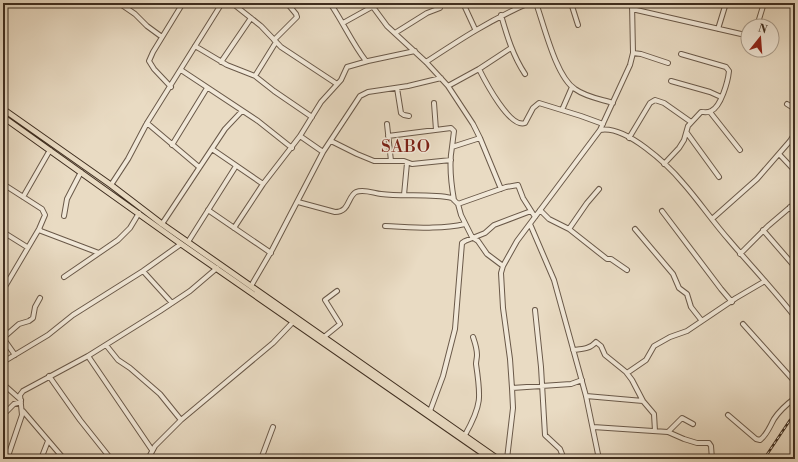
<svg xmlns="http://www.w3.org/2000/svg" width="798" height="462" font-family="'Libre Bodoni',serif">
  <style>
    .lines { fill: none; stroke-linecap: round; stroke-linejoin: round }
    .minor-casing { stroke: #6a5949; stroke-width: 6 }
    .major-casing { stroke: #3f2e20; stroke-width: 7 }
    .minor { stroke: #f1e8d8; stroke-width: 4 }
    .major { stroke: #e9dbc3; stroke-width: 5 }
    .rail-casing { stroke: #3f2e20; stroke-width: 2.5 }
    .rail { stroke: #f1e8d8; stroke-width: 1; stroke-dasharray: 3; stroke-linecap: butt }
    .labels { text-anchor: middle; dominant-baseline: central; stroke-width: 3; stroke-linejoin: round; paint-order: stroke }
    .quarter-label { font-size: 17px; letter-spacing: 1px; fill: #7a1f14; stroke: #f1e8d8 }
  </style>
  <rect width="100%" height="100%" fill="#e9dbc3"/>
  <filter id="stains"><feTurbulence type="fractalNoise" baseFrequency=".005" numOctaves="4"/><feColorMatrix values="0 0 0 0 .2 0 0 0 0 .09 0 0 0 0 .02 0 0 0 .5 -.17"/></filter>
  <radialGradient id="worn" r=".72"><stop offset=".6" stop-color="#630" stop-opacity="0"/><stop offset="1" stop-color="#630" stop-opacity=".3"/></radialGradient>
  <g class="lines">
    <defs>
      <path id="minor" d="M119,3L135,14L147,26L162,37
        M232,3L261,26L281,47L337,84
        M330,3C343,22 352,43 366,61
        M463,3L475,29
        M536,3C544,25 556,77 575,89C586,97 600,99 613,103
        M571,3L578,25
        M572,4L591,5L597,3
        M373,7L387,26L426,62L448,86L473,124L480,138L501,189
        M632,9L741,34H748
        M501,15C507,36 513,56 525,74
        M343,23L379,3
        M757,26L764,3
        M718,29L726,3
        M395,33L427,13L440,8L442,3
        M274,40L297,17L296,14L287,3
        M195,46L227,65L255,76L274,91L312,117
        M633,53L641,54L668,63
        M221,62L251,18
        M426,62C461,39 490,20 529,3
        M479,69C485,81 510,129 525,123L533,108L539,103L581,116L603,124
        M181,70L258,121L292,148
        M255,76L276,42
        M671,81L710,92L721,97
        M448,86L479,69L511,48
        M171,87L154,69L149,61L153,52L183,3
        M397,88L401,113L404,115L409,116
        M434,103L436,130
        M787,104L795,109
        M562,110L572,87
        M710,112L740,150
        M147,123L199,167
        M387,124L391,161
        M600,130C626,125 668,165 683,183C699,201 713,222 729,240C751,266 774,290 795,317
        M687,133L719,177
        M300,136L323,152
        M388,136L451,128L454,131L452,147
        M629,138L650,103L655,100L664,103L691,122
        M331,141L357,154L374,161H404L412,164L451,160
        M172,145L207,88
        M212,149L263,184
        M779,154L795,171
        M664,164L679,148L684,140L688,126L701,112C704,112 708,113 711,111C721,107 728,81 729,71L726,67L681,54
        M3,184L42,209L45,215L39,229L3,290
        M111,185L128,159L147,123L222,3
        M404,195L407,163
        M23,197L50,150
        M454,200C451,183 449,163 452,147L480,138
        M298,202L335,212C350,212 347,197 356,192C364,189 373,193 381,194C403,197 430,193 452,198L458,204L461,215L472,237L478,241L487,254L503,266
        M458,204L506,187L518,185L523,198L535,217
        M790,207L795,214
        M208,210L271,253
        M540,210L549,219L569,229L607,259H611L627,270
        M662,211L721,289L732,302
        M64,216L67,199L81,172
        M712,219L757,179L790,141L795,133
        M162,224L225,129L242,111
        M530,224L554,280L586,396L599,459
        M385,226C412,227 439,230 465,224
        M234,228L263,184L300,136L321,102L341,80L347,67L368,61L415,51
        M39,229L41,231L99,253
        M569,229L587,203L599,189
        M635,229L673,274L679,288L687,294L691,307L702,321
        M763,230L795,267
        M3,232L27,247
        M188,242L236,166
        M740,254L768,226L795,203
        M143,271L172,303
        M64,277L118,240L130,228L139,213
        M251,286L272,250L323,152L360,96L368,92L408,86L441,78
        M535,310L541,367L545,435L560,449L564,459
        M743,324L795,382
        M324,337L340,324L325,300L337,291
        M3,338L19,324L29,321L33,318L35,307L40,298
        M3,338L15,355
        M106,345L118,360L130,368L160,394L181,420
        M573,350C582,349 590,349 596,342L601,346L605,355L626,372L632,380L643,401L654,414L655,431
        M88,356L152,450
        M3,362L48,335L73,315L143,271L181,244
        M627,373L646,360L654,346L670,337L687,331L736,298L765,281
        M49,376L80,420L111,459
        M3,384L21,400
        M512,388L571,384L582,380
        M586,396L643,401
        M23,411L64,459
        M430,411L443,376L455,329L462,243L465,241L485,233L494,225L531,211
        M3,415L14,404L21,402
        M728,415L756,439L760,440C767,435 770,426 774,419C780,410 787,404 795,398
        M593,427L668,432L684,439L697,443H709L711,446L712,459
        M668,432L682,418L693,424
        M465,435C482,405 481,397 476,364C476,361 477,358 477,355C477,348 475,343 473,337
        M7,459L22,415L20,395L23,391L88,356L160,311L190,291L217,268
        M41,459L48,441
        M148,459L155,446L181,420L273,343L293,322
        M261,459L273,427
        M507,459L513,408L512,388L510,359L503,308L501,273L503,266L517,241L600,130L630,65L633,53L632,3"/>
      <path id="major" d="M3,109L111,185L162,224L498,459
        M3,117L181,244L491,459"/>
    </defs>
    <use href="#minor" class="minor-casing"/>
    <use href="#major" class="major-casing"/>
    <use href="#minor" class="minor"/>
    <use href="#major" class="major"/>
    <defs>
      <path id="rail" d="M764,459L790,420L795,416"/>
    </defs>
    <use href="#rail" class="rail-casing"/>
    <use href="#rail" class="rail"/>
  </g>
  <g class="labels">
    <g class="quarter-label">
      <text x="406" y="147">SABO</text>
    </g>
  </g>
  <rect width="798" height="462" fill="none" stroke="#e9dbc3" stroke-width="16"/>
  <rect x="4" y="4" width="790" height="454" fill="none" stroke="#3f2e20" stroke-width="2"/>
  <rect x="8" y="8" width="782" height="446" fill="none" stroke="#3f2e20"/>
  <g transform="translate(760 38) rotate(17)"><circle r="19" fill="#f1e8d8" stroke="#aa9e8e"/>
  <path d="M0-3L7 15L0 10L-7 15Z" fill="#8f2418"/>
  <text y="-6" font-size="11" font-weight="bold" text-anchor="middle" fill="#3f2e20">N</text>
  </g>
  <rect width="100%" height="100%" filter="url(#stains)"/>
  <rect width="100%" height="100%" fill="url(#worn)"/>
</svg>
